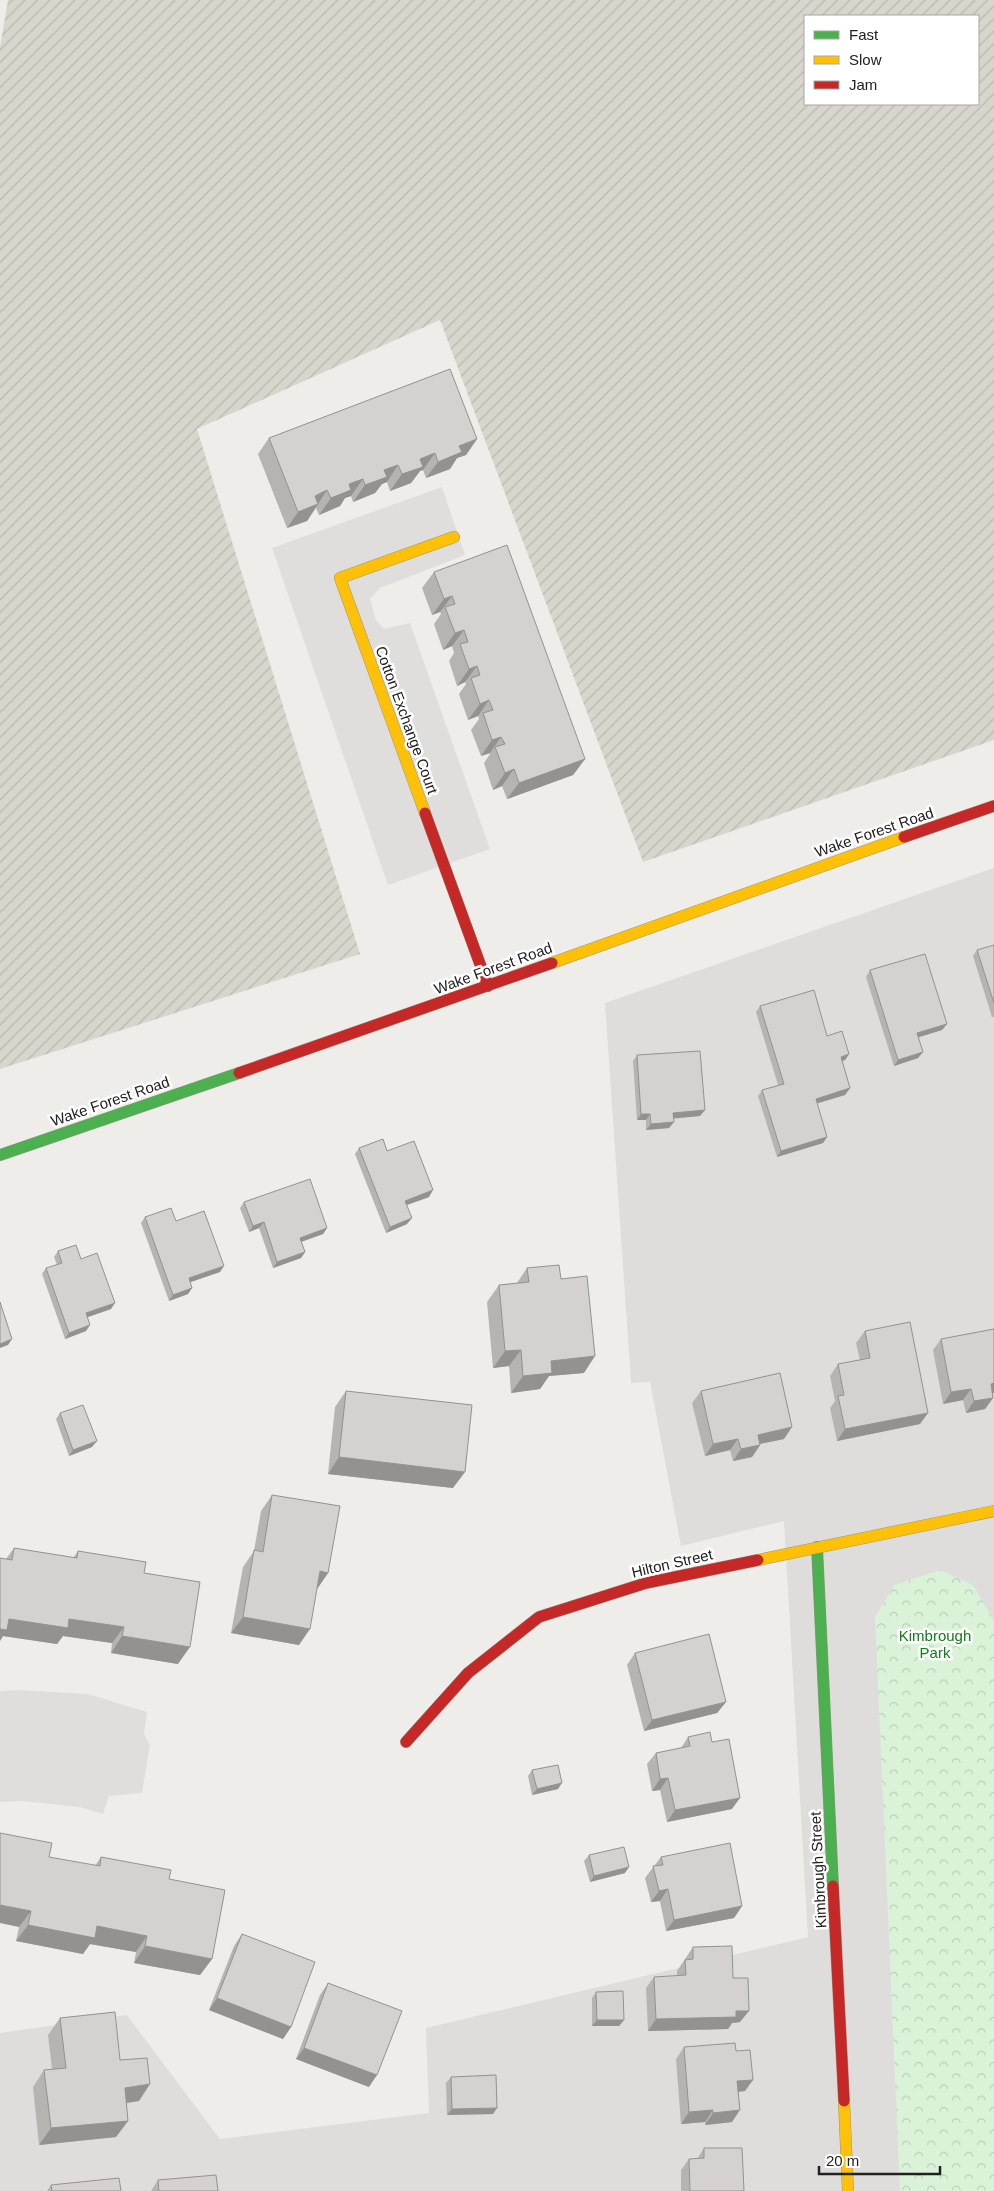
<svg xmlns="http://www.w3.org/2000/svg" width="994" height="2191" font-family="Helvetica,sans-serif">
  <style>
    .residential { fill: #dedddb }
    .construction { fill: url(#construction-furrows); fill-rule: evenodd }
    .park { fill: url(#park-crowns) }
    .parking { fill: #dfdedd }
    .lines { fill: none; stroke-linecap: round; stroke-linejoin: round }
    .fast-casing { stroke: #989882; stroke-width: 12 }
    .slow-casing { stroke: #989882; stroke-width: 12 }
    .jam-casing { stroke: #989882; stroke-width: 12 }
    .fast { stroke: #4caf50; stroke-width: 11 }
    .slow { stroke: #ffc107; stroke-width: 11 }
    .jam { stroke: #c62828; stroke-width: 11 }
    .wall { fill: #b6b4b1 }
    .shaded-wall { fill: #949290 }
    .building { fill: #d4d1ce; stroke: #949290 }
    .labels { text-anchor: middle; dominant-baseline: central; stroke-width: 5; stroke-linejoin: round; paint-order: stroke }
    .street-label { font-size: 15px; fill: #212121; stroke: #fff }
    .park-label { font-size: 15px; fill: #117c14; stroke: #fff }
  </style>
  <defs>
    <pattern id="construction-furrows" width="10" height="10" patternUnits="userSpaceOnUse" patternTransform="scale(1.25)"><rect width="10" height="10" fill="#d8d6cc"/><path d="M-1 1l2-2M0 10L10 0M9 11l2-2" fill="none" stroke="#b9b7af"/></pattern>
    <pattern id="park-crowns" width="20" height="18" patternUnits="userSpaceOnUse" patternTransform="scale(1.25)"><rect width="20" height="18" fill="#daf2d8"/><path d="M2 6a3 3 0 1 1 6 0M12 15a3 3 0 1 1 6 0" fill="none" stroke="#bbcfb9"/></pattern>
  </defs>
  <rect width="100%" height="100%" fill="#efedea"/>
  <path class="residential" d="M994,868V2191H0V2033L127,2015L220,2139L429,2113L426,2028L808,1937L784,1521L681,1546L650,1382L631,1383L605,1003Z"/>
  <path class="construction" d="M8,0H994V740L643,862L440,320L197,429L360,954L0,1069V47ZM805,16H978V104H805Z"/>
  <path class="park" d="M940,1570L973,1585L994,1621V2191H900L875,1617L894,1585Z"/>
  <path class="parking" d="M442,487L465,555L380,588L370,599L376,620L384,629L410,623L490,849L388,885L272,548Z
    M19,1690L88,1694L147,1712L144,1734L150,1745L142,1793L109,1796L103,1814L80,1807L23,1801L0,1802V1691Z"/>
  <g class="lines">
    <defs>
      <path id="fast" d="M0,1155L239,1073
        M817,1547L833,1886"/>
      <path id="slow" d="M425,813L340,578L454,537
        M552,963L904,837
        M758,1560L994,1511
        M844,2101L848,2191"/>
      <path id="jam" d="M425,813L488,986
        M904,837L994,806
        M239,1073L552,963
        M406,1742L468,1673L539,1617L646,1583L758,1560
        M833,1886L844,2101"/>
    </defs>
    <use href="#fast" class="fast-casing"/>
    <use href="#slow" class="slow-casing"/>
    <use href="#jam" class="jam-casing"/>
    <use href="#fast" class="fast"/>
    <use href="#slow" class="slow"/>
    <use href="#jam" class="jam"/>
  </g>
  <path class="wall" d="M269,438L477,439L466,455L457,458L450,469L426,478L423,470L420,471L411,483L390,491L387,482L382,484L375,493L353,502L351,496L345,498L340,506L319,515L316,508L307,521L287,528L258,454Z
    M434,572L585,759L573,775L507,799L502,786L493,790L484,763L490,754V753L481,756L471,730L479,719L478,716L468,720L459,694L466,684L465,682L457,686L449,661L454,653L452,646L443,650L434,624L441,614L440,612L432,615L422,588Z
    M994,945V1017H992L973,956L977,950Z
    M870,970L947,1024L942,1030L918,1037L923,1052L918,1058L894,1066L866,977Z
    M760,1006L827,1036L849,1054L845,1060L842,1061L850,1088L845,1095L817,1103L827,1137L823,1143L777,1157L758,1096L762,1090L778,1085L756,1012Z
    M637,1055L700,1116L673,1118L669,1128L646,1130V1120H637L633,1061Z
    M359,1148L387,1151L429,1197L407,1205V1224L386,1233L355,1154Z
    M244,1202L327,1228L323,1234L301,1242L305,1252L301,1258L273,1268L259,1228L249,1232L240,1208Z
    M145,1217L176,1221L220,1272L190,1282L192,1288L188,1294L169,1301L141,1223Z
    M58,1251L81,1259L111,1309L88,1317L86,1331L65,1339L42,1274L46,1268L57,1265L54,1257Z
    M527,1268L561,1279L584,1373L549,1376L540,1389L511,1393L509,1366L493,1368L487,1302L499,1285L517,1283Z
    M865,1331L920,1424L837,1441L830,1408L835,1401L830,1376L838,1364L860,1360L856,1343Z
    M941,1339L993,1394V1398L985,1409L966,1413L963,1400L943,1404L933,1350Z
    M346,1391L453,1488L328,1474L335,1407Z
    M701,1391L784,1439L760,1444V1445L752,1457L733,1461L730,1450L705,1456L692,1403Z
    M60,1413L92,1447L69,1456L56,1419Z
    M272,1495L328,1573L317,1589L299,1645L231,1633L243,1567L254,1551L261,1511Z
    M14,1548L73,1558L78,1551L144,1573L178,1664L111,1653L112,1643L63,1636L57,1644L3,1636L0,1641V1558L6,1559Z
    M635,1653L726,1702L717,1713L644,1731L627,1665Z
    M688,1737L712,1742L732,1809L667,1822L660,1790L652,1791L647,1764L656,1753L681,1748Z
    M532,1770L558,1789L532,1795L528,1776Z
    M589,1855L625,1873L590,1882L584,1861Z
    M49,1857L95,1866L101,1857L169,1879L212,1959L200,1975L134,1963L136,1952L90,1944L83,1954L16,1941L19,1927Z
    M661,1857L742,1906L734,1918L666,1931L660,1901L651,1902L645,1878Z
    M242,1934L291,2027L283,2039L209,2010L234,1946Z
    M693,1947L733,1978L740,2022L732,2023L728,2029L648,2031L646,1988L654,1977L677,1976V1971Z
    M328,1983L369,2087L296,2059L320,1995Z
    M596,1992L624,2020L619,2026H592V1998Z
    M60,2018L120,2060L139,2101L126,2103L128,2121L116,2137L39,2145L33,2087L44,2070L52,2069L48,2035Z
    M684,2047L736,2051L745,2091L738,2092L732,2122L705,2125V2122L681,2124L676,2059Z
    M451,2077L497,2108L493,2114L447,2115L446,2083Z
    M704,2148L744,2191H681V2170L689,2159H697Z
    M158,2180L218,2191H151Z
    M51,2185L121,2191H47Z"/>
  <path class="shaded-wall" d="M477,439L466,455L457,458L450,469L426,478L438,462L459,446Z
    M435,453L423,470L420,471L411,483L390,491L402,474L420,459Z
    M398,465L387,482L382,484L375,493L353,502L365,485L384,470Z
    M363,479L351,496L345,498L340,506L319,515L331,498L349,484Z
    M327,490L307,521L287,528L298,512L315,496Z
    M452,596L440,612L432,615L444,599Z
    M464,630L452,646L443,650L455,633Z
    M477,666L465,682L457,686L469,669Z
    M489,700L478,716L468,720L480,704Z
    M501,737L490,753L481,756L492,740Z
    M585,759L573,775L507,799L519,783Z
    M514,769L502,786L493,790L505,773Z
    M947,1024L942,1030L913,1039L917,1033Z
    M923,1052L918,1058L894,1066L898,1060Z
    M849,1054L845,1060L836,1063L841,1057Z
    M850,1088L845,1095L812,1105L816,1099Z
    M705,1110L700,1116L669,1119L673,1113Z
    M641,1114H650L646,1120H637Z
    M674,1122L669,1128L646,1130L651,1124Z
    M827,1137L823,1143L777,1157L781,1151Z
    M433,1190L429,1197L401,1207L405,1201Z
    M412,1218L407,1224L386,1233L390,1227Z
    M264,1222L259,1228L249,1232L253,1226Z
    M327,1228L323,1234L295,1244L300,1238Z
    M305,1252L301,1258L273,1268L277,1262Z
    M224,1266L220,1272L185,1284L189,1278Z
    M192,1288L188,1294L169,1301L173,1295Z
    M115,1303L111,1309L82,1319L86,1313Z
    M90,1325L86,1331L65,1339L69,1333Z
    M12,1339L8,1345L0,1348V1344Z
    M521,1350L509,1366L493,1368L505,1351Z
    M595,1356L584,1373L549,1376L540,1389L511,1393L523,1376L551,1361Z
    M994,1383V1393L983,1395L991,1384Z
    M971,1389L963,1400L943,1404L951,1392Z
    M993,1398L985,1409L966,1413L974,1401Z
    M928,1413L920,1424L837,1441L845,1429Z
    M792,1427L784,1439L750,1446L758,1435Z
    M738,1439L730,1450L705,1456L713,1444Z
    M97,1441L92,1447L69,1456L73,1450Z
    M760,1445L752,1457L733,1461L741,1449Z
    M339,1457L465,1472L453,1488L328,1474Z
    M320,1571L328,1573L317,1589Z
    M243,1617L310,1629L299,1645L231,1633Z
    M9,1619H69L124,1627L112,1643L63,1636L57,1644L3,1636L0,1641V1629Z
    M122,1636L190,1647L178,1664L111,1653Z
    M726,1702L717,1713L644,1731L652,1720Z
    M668,1778L660,1790L652,1791L660,1779Z
    M562,1783L558,1789L532,1795L537,1789Z
    M740,1798L732,1809L667,1822L675,1810Z
    M629,1867L625,1873L590,1882L594,1876Z
    M668,1889L660,1901L651,1902L659,1891Z
    M0,1905L31,1911L19,1927L0,1923Z
    M742,1906L734,1918L666,1931L674,1920Z
    M28,1925L97,1926L147,1936L136,1952L90,1944L83,1954L16,1941Z
    M145,1946L212,1959L200,1975L134,1963Z
    M217,1998L291,2027L283,2039L209,2010Z
    M736,2011H749L740,2022L732,2023L728,2029L648,2031L656,2019Z
    M597,2020H624L619,2026H592Z
    M304,2048L377,2075L369,2087L296,2059Z
    M753,2080L745,2091L729,2093L737,2081Z
    M150,2084L139,2101L113,2105L125,2088Z
    M497,2108L493,2114L447,2115L452,2109Z
    M713,2110L705,2122L681,2124L689,2112Z
    M740,2110L732,2122L705,2125L713,2113Z
    M128,2121L116,2137L39,2145L51,2128Z"/>
  <path class="building" d="M450,369L477,439L459,446L462,452L438,462L435,453L420,459L423,467L402,474L398,465L384,470L387,477L365,485L363,479L349,484L351,490L331,498L327,490L315,496L318,504L298,512L269,438Z
    M507,545L585,759L519,783L514,769L505,773L495,747L505,744L501,737L492,740L483,713L493,710L489,700L480,704L471,678L480,675L477,666L469,669L460,644L468,642L464,630L455,633L445,607L455,604L452,596L444,599L434,572Z
    M994,945V1003L977,950Z
    M925,954L947,1024L917,1033L923,1052L898,1060L870,970Z
    M814,990L827,1036L842,1031L849,1054L841,1057L850,1088L816,1099L827,1137L781,1151L762,1090L784,1084L760,1006Z
    M700,1051L705,1110L673,1113L674,1122L651,1124L650,1114H641L637,1055Z
    M383,1139L387,1151L414,1141L433,1190L405,1201L412,1218L390,1227L359,1148Z
    M310,1179L327,1228L300,1238L305,1252L277,1262L264,1222L253,1226L244,1202Z
    M171,1208L176,1221L204,1211L224,1266L189,1278L192,1288L173,1295L145,1217Z
    M76,1245L81,1259L97,1253L115,1303L86,1313L90,1325L69,1333L46,1268L62,1263L58,1251Z
    M559,1265L561,1279L587,1276L595,1356L551,1361L552,1373L523,1376L521,1350L505,1351L499,1285L529,1282L527,1268Z
    M0,1302L12,1339L0,1344Z
    M910,1322L928,1413L845,1429L838,1396L844,1395L838,1364L870,1358L865,1331Z
    M994,1329V1383L991,1384L993,1398L974,1401L971,1389L951,1392L941,1339Z
    M780,1373L792,1427L758,1435L760,1445L741,1449L738,1439L713,1444L701,1391Z
    M346,1391L472,1405L465,1472L339,1457Z
    M83,1405L97,1441L73,1450L60,1413Z
    M272,1495L340,1506L328,1573L320,1571L310,1629L243,1617L254,1550L263,1552Z
    M14,1548L77,1558L78,1551L146,1562L144,1573L200,1582L190,1647L122,1636L124,1627L69,1619L68,1628L9,1619L7,1630L0,1629V1558L12,1560Z
    M709,1634L726,1702L652,1720L635,1653Z
    M710,1732L712,1742L729,1739L740,1798L675,1810L668,1778L660,1779L656,1753L690,1746L688,1737Z
    M558,1765L562,1783L537,1789L532,1770Z
    M0,1833L52,1843L49,1857L100,1866L101,1857L171,1870L169,1879L225,1890L212,1959L145,1946L147,1936L97,1926L95,1938L28,1925L31,1911L0,1905Z
    M730,1843L742,1906L674,1920L668,1889L659,1891L653,1866L663,1865L661,1857Z
    M624,1847L629,1867L594,1876L589,1855Z
    M242,1934L315,1962L291,2027L217,1998Z
    M732,1946L733,1978H748L749,2011H736V2017L656,2019L654,1977L686,1975L685,1960L693,1959V1947Z
    M328,1983L402,2011L377,2075L304,2048Z
    M623,1991L624,2020H597L596,1992Z
    M115,2012L120,2060L147,2058L150,2084L125,2088L128,2121L51,2128L44,2070L66,2068L60,2018Z
    M735,2043L736,2051L750,2050L753,2080L737,2081L740,2110L713,2113V2110L689,2112L684,2047Z
    M496,2075L497,2108L452,2109L451,2077Z
    M704,2148H742L744,2191H690L689,2159L704,2158Z
    M216,2175L218,2191H159L158,2180Z
    M119,2178L121,2191H52L51,2185Z"/>
  <g class="labels">
    <g class="street-label">
      <text transform="translate(407 720) rotate(70)">Cotton Exchange Court</text>
      <text transform="translate(874 832) rotate(-19)">Wake Forest Road</text>
      <text transform="translate(493 968) rotate(-20)">Wake Forest Road</text>
      <text transform="translate(110 1101) rotate(-19)">Wake Forest Road</text>
      <text transform="translate(672 1563) rotate(-13)">Hilton Street</text>
      <text transform="translate(818 1870) rotate(-93)">Kimbrough Street</text>
    </g>
    <g class="park-label">
      <text x="935" y="1635">Kimbrough<tspan x="935" dy="17">Park</tspan></text>
    </g>
  </g>
  <rect x="804" y="15" width="175" height="90" fill="#ffffff" stroke="#a6a6a6"/>
  <rect x="814" y="31" width="25" height="8" fill="#4caf50" stroke="#a6a6a6"/>
  <text x="849" y="40" font-size="15" fill="#212121">Fast</text>
  <rect x="814" y="56" width="25" height="8" fill="#ffc107" stroke="#a6a6a6"/>
  <text x="849" y="65" font-size="15" fill="#212121">Slow</text>
  <rect x="814" y="81" width="25" height="8" fill="#c62828" stroke="#a6a6a6"/>
  <text x="849" y="90" font-size="15" fill="#212121">Jam</text>
  <path d="M819 2166v8h121v-8" fill="none" stroke="#212121" stroke-width="2.5"/>
  <text x="826" y="2166" font-size="15" fill="#212121" stroke="#ffffff" stroke-width="4" paint-order="stroke">20 m</text>
</svg>
